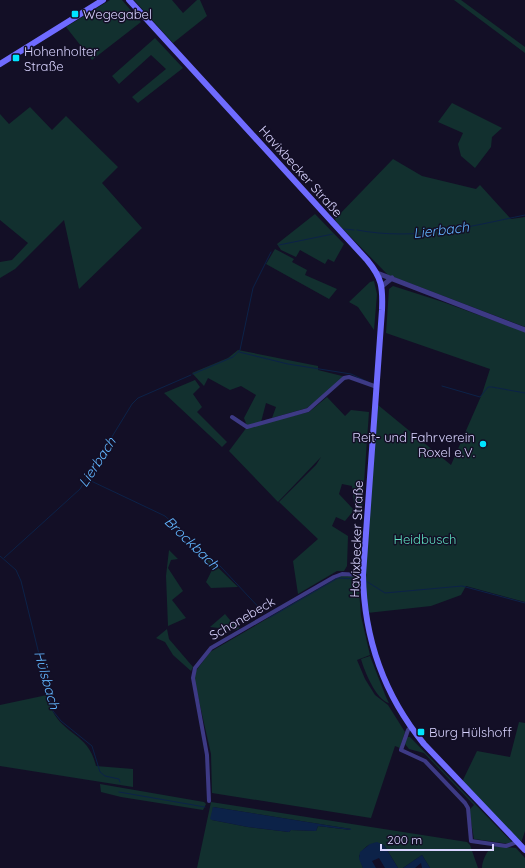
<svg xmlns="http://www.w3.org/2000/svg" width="525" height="868" font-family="Quicksand,sans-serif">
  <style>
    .green { fill: #12302f; fill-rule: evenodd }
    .water { fill: #0c2248 }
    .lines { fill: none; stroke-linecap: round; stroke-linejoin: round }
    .stream { stroke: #0c2248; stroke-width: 1 }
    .minor { stroke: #3d3a85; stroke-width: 4 }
    .tertiary { stroke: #3d3a85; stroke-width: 5 }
    .secondary { stroke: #6f6bff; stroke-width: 6 }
    .poi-dot { fill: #00e5ff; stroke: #130f26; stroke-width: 1.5 }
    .labels { text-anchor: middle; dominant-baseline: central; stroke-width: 3; stroke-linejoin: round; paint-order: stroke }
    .poi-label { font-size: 13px; fill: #d9d4ff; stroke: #130f26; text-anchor: start }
    .street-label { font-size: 13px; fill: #d9d4ff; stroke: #130f26 }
    .park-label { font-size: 13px; fill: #5fe0c0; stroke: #130f26 }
    .water-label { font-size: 14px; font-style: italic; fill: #62b6ff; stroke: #130f26 }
  </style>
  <rect width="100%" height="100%" fill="#130f26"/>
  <path class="green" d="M110,0H122L141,22L92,60L66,27Z
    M134,0H172L183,13L197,0H200L207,16L173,43Z
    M454,0H461L525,47V53Z
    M155,38L183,68L138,103L132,97L166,69L151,55L119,84L112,76Z
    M452,103L502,128L492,137L491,147L475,168L461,156L458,144L463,133L438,122Z
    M30,107L52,130L66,116L118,167L102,183L142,228L79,289L64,220L15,269L0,278V262L12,260L28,243L0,220V114L9,124Z
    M393,159L422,176L476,189L480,185L511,219L525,217V327L388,275L337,223L335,219Z
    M315,214L344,244L334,262L328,259L325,264L300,250L296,257L281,250L277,244Z
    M275,249L294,259L292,262L307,270L305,275L337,289L329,299L266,264Z
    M374,281L377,294L374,330L358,307L349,302L370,282Z
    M393,286L443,302L525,332V602L466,586L461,595L431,606L367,613L364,575L378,405L451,465L482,394L490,369L386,333L389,289Z
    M238,350L318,366V370L346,377L307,408L272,418L276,407L266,403L261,422L247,426L244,418L256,395L241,386L230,390L208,378L204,386L192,373L228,358Z
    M195,380L200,387L193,394L202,407L197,412L227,442L222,447L164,393Z
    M327,397L345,416L351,410L369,412L362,511L355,510L352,486L342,484L339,494L354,510L345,521L336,517L332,526L348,536L347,566L344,571H337L298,594L293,561L318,539L279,502L316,465L321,457L278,502L229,451L247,427L309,412Z
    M169,550L178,559L171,560L168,568L183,591L172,600L186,618L168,626L166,576Z
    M204,554L238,587L211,588L206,582L212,570Z
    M342,575L358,577L361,616L370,655L357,660L365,679L375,695L388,705L405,732L400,748L395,746L371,818L212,793L211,754L194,679L195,672L210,652Z
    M225,614L235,626L240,628L236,630L210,627Z
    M167,629L169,639L193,667L191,671L173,655L165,642L156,638Z
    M370,656L386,697L389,703C376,700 364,670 361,659Z
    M47,695C49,700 50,706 52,710C64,735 89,734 96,766L133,769V787L0,766V705Z
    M519,722L525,723V831L521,843L462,782L477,751L510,757Z
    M407,737H410L512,842L510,844L474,839L469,810L474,805L424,753L409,749L405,744Z
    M100,784L204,802L206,804L203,810L121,797L101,792Z
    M211,802L467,842L470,845L478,868H430L422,855L403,868H398L384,845C371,842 366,844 359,856L363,868H197ZM213,807L351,829V830L318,826L316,831L291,830L289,832L248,827L212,820Z
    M493,846L516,848L525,858V868H482C482,861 487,850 493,846Z"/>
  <path class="water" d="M213,807L351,829V830L318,826L316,831L291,830L289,832L248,827L212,820L210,819Z
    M377,842L384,845L398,868H385L379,858L372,861L376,868H363L359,859L360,852L370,844Z
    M422,855L430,868H422L421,863L415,868H403Z"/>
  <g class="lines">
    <path class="stream" d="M344,229L354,230
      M357,230C416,241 467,227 525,215
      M279,245L333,234
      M239,352L288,364L351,374L368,382
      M193,374L233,357L240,350L253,288L271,252
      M442,386L480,397L488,387H492L525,393
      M89,480L165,516L221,567L264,613
      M0,556L16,570L21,581L53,711L61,721L92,746L100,772L105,776L119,779L120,782
      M4,558L80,489L132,404L138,398L191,375
      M366,581L385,593L462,586L525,603
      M269,618L338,578L356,579
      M119,792L205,807"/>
    <path class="minor" d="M232,417L247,427L308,410L344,378L349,377L377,387
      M411,727L408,730L401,750L425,761L465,803L468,808L471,841L506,846L517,842
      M209,801L207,755L193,678L195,668L211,648L334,577L342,574L363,575"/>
    <path class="tertiary" d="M377,273L525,330
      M382,286L392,278"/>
    <path class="secondary" d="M129,0L367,260C382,278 383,287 382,310L363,575C364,638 384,695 424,744L525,850
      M0,64L103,0"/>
  </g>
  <g class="poi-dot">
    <rect x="71" y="10" width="8" height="8" rx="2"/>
    <rect x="12" y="54" width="8" height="8" rx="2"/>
    <circle cx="483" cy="444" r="4"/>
    <rect x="417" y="728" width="8" height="8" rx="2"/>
  </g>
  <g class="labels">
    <g class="poi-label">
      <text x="83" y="14">Wegegabel</text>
      <text x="24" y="51">Hohenholter<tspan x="24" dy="15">Straße</tspan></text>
      <text x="475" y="437" text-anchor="end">Reit- und Fahrverein<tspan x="475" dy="15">Roxel e.V.</tspan></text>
      <text x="429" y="732">Burg Hülshoff</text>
    </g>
    <g class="street-label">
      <text transform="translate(301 171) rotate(48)">Havixbecker Straße</text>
      <text transform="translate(356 539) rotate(-88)">Havixbecker Straße</text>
      <text transform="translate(242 618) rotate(-30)">Schonebeck</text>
    </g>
    <g class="park-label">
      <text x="425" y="539">Heidbusch</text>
    </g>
    <g class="water-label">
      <text transform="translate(441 230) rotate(-7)">Lierbach</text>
      <text transform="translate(97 462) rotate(-57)">Lierbach</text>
      <text transform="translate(192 543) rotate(44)">Brockbach</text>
      <text transform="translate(47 680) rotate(74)">Hülsbach</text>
    </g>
  </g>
  <path d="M381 844v6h112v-6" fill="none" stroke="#d9d4ff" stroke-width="2"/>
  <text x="387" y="844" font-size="12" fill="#d9d4ff" stroke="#130f26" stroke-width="3" paint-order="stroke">200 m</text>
</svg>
